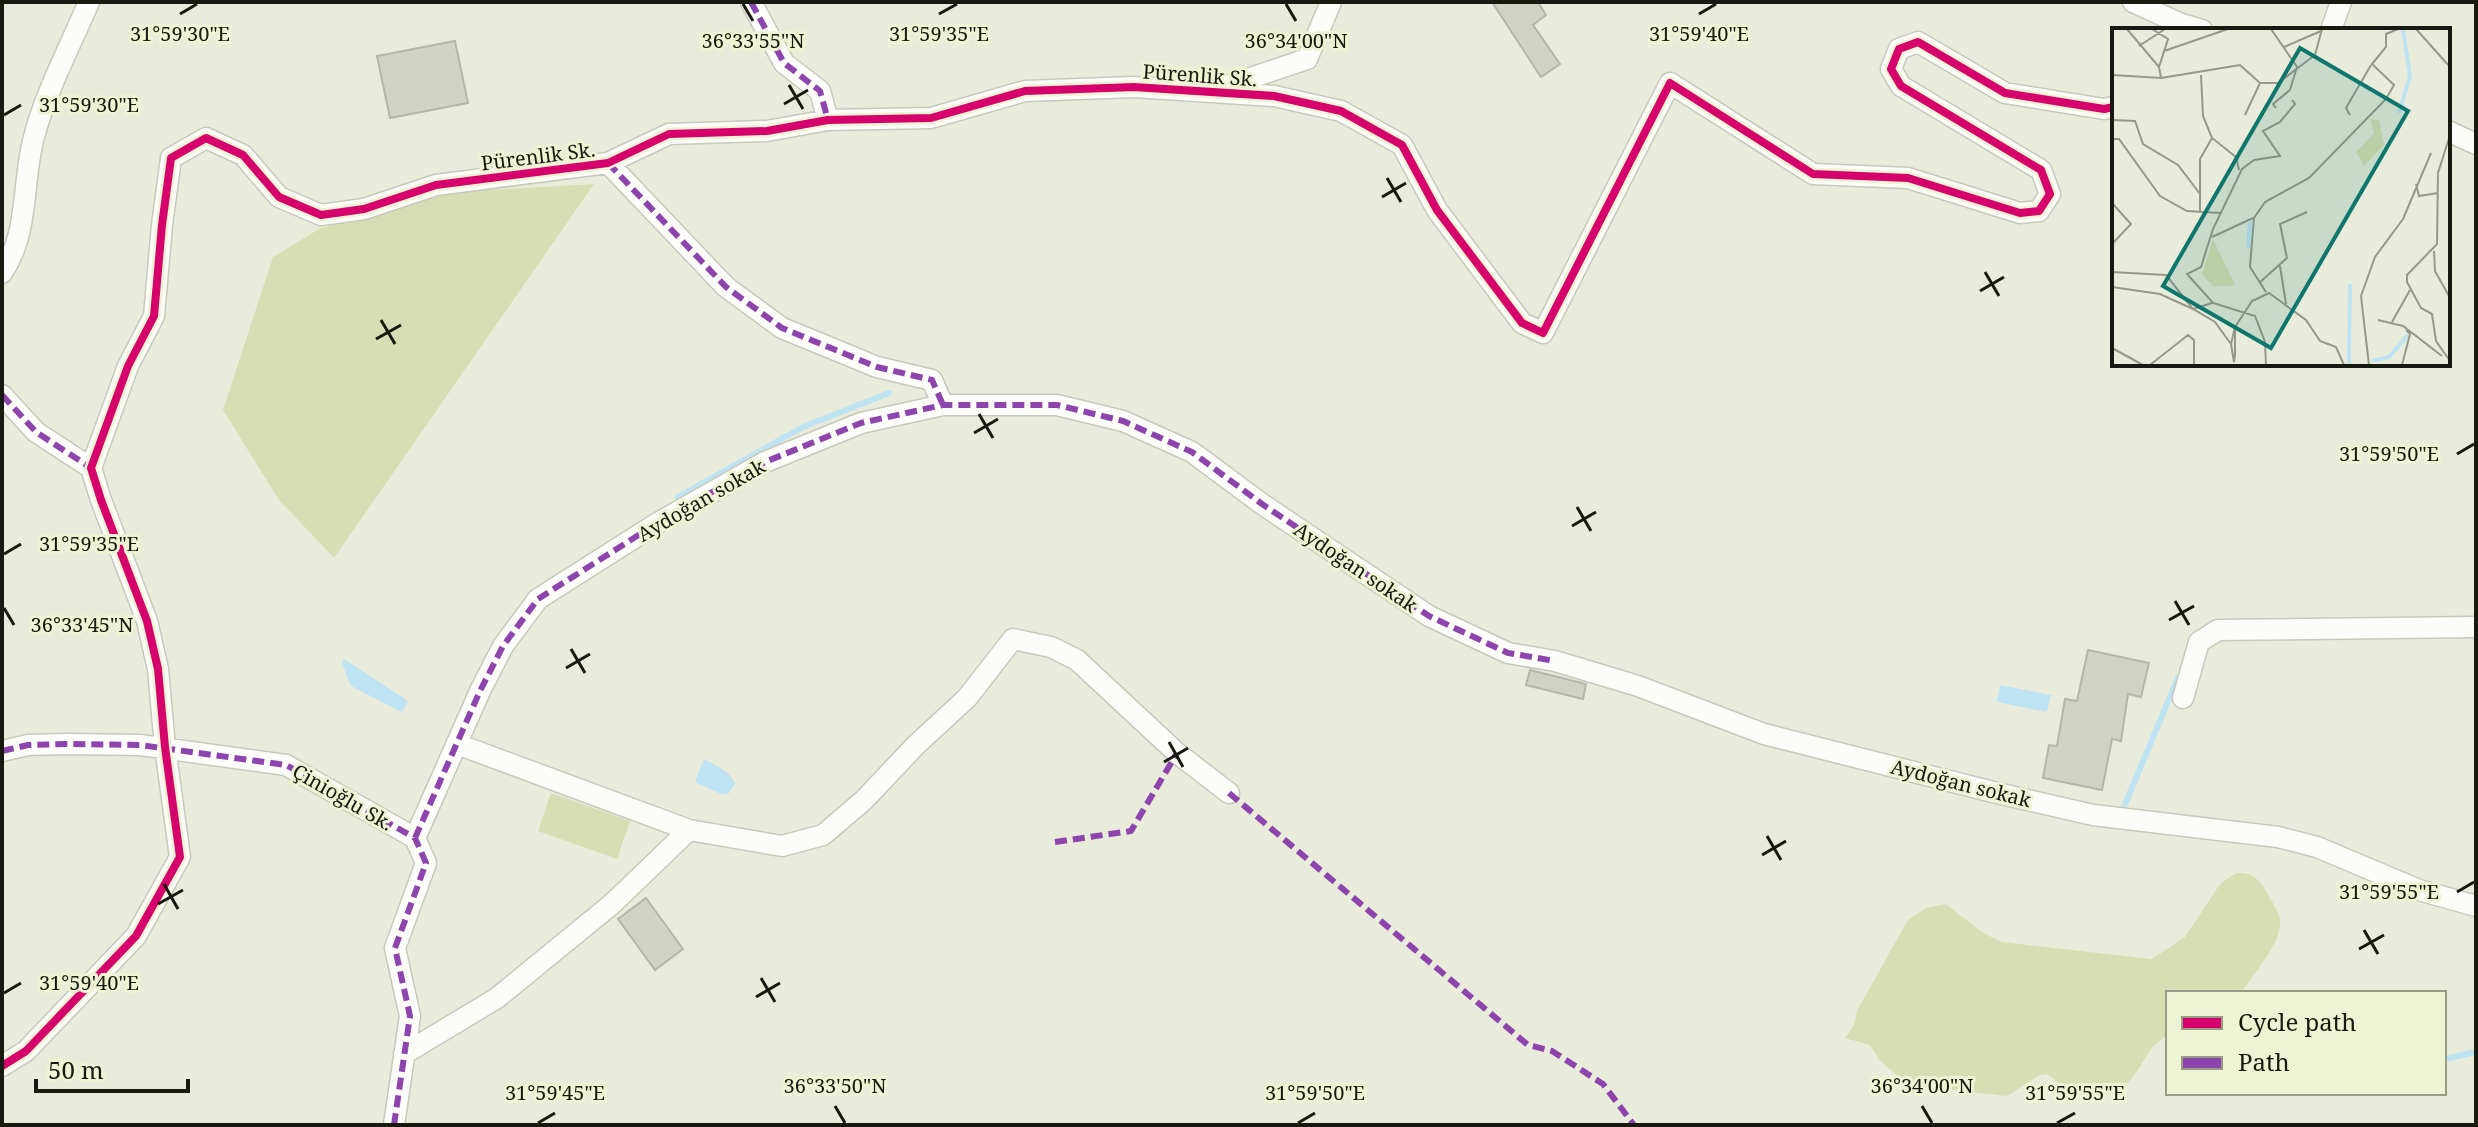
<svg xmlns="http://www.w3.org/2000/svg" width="2478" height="1127" font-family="'Noto Serif',serif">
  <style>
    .green { fill: #d8deb3 }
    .water { fill: #bee3f2 }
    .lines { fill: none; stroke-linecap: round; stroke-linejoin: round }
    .stream { stroke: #bee3f2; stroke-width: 6 }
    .building { fill: #d1d3c5; stroke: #b4b6a8; stroke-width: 2 }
    .minor-casing { stroke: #c7c9bb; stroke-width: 23 }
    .minor { stroke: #fcfcf9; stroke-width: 20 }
    .quiet { stroke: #8e44ad; stroke-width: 6; stroke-dasharray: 12 6; stroke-linecap: butt }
    .cycleway-casing { stroke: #eef3d3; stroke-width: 13 }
    .cycleway { stroke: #d6006c; stroke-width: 8 }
    .ticks { fill: none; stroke: #191a0f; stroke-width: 3 }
    .labels { text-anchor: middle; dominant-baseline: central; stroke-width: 6; stroke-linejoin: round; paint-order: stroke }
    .street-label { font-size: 20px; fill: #191a0f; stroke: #eef3d3 }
    .inset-river { fill: none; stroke: #bee3f2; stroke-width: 4 }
    .inset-road { fill: none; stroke: #969889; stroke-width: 2 }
    .view { fill: #0f766e; fill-opacity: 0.15; stroke: #0f766e; stroke-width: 4 }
    .inset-edge { fill: none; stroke: #191a0f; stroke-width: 4 }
    .ticks-label { font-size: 20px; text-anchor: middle; fill: #191a0f; stroke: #eef3d3; stroke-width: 6; stroke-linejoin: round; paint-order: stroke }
  </style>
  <rect width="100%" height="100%" fill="#e9ecda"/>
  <path class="green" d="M594,184L334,558L279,500L223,410L273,257L319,229L438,193Z
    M551,793L630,821L617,859L538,831Z
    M2236,873C2252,872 2258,878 2266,891C2271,900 2278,910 2280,920C2283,941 2253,975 2241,993H2168V1035C2145,1049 2147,1060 2132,1078C2118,1094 2094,1100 2074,1092C2064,1088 2055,1080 2047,1074L2040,1075L2007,1096L1932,1088L1910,1084L1899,1077L1880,1061L1870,1045L1845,1038L1853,1027L1858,1009L1908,920L1926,908L1946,904L1983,933L2002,942L2152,959L2185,937L2220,884Z"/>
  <path class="water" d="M344,659L408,701L402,712L351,686L342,663Z
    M2000,685L2051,695L2047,712L1997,702Z
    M704,759C716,766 729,770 735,784L728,794H721L695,782Z"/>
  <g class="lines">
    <path class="stream" d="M678,497L803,427L889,393
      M2123,809L2178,678
      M2444,1059L2476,1052"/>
  </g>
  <path class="building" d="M1492,2H1538L1546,15L1533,25L1560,64L1541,77Z
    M455,41L468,103L390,118L377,56Z
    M2088,650L2149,663L2141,697L2128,694L2121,741L2112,739L2102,790L2043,778L2049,745L2057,746L2065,699L2077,701Z
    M1530,670L1586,684L1583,699L1526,685Z
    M646,898L683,949L655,970L618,919Z"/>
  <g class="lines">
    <defs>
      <path id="minor" d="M751,2L784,63L820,91L828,120
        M2133,2L2179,23L2202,30
        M2331,30L2341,2
        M1221,88L1307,59L1331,2
        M2448,131L2476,144
        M608,163L726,287L782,328L877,367L932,380L943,405
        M2,273C29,233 22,186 33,141C43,98 71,44 89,2
        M2,395L36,432L91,468
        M2183,698L2199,642L2218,630L2476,627
        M457,744L689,830L782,846L823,835L864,800L916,745L967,698L1013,639L1051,647L1077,660L1177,753L1229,793
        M2,751L28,745L66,744L140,745L286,765L415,838L426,863L395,948L410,1016L394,1125
        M415,838L480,691L503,646L538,599L656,524L765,462L861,423L943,405H1057L1123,421L1192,452L1262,504L1429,616L1508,653L1555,661L1638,686L1764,734L1993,792L2093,815L2278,837L2317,847L2419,890L2476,906
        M404,1054L497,998L612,904L689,830
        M2,1066L26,1051L136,936L180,857L165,747L158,669L147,621L101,500L91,468L128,366L154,316L162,225L171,158L206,138L243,155L279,197L321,215L364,209L436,185L608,163L669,134L767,131L828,120L931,118L1025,91L1134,87L1274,96L1341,111L1402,145L1437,210L1522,323L1543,333L1670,83L1813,174L1908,178L2020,213L2039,211L2050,194L2041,170L1901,86L1891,69L1899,49L1918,42L2005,93L2104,109L2114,107"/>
    </defs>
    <use href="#minor" class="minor-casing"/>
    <use href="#minor" class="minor"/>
    <path class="quiet" d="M751,2L784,63L820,91L828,120
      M608,163L726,287L782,328L877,367L932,380L943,405
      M2,395L36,432L91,468
      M2,751L28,745L66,744L140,745L286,765L415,838L426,863L395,948L410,1016L394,1125
      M1229,793L1528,1045L1552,1051L1603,1084L1634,1125
      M415,838L480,691L503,646L538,599L656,524L765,462L861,423L943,405H1057L1123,421L1192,452L1262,504L1429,616L1508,653L1555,661
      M1055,842L1131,831L1177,753"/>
    <defs>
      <path id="cycleway" d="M2,1066L26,1051L136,936L180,857L165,747L158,669L147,621L101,500L91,468L128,366L154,316L162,225L171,158L206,138L243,155L279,197L321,215L364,209L436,185L608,163L669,134L767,131L828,120L931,118L1025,91L1134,87L1274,96L1341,111L1402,145L1437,210L1522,323L1543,333L1670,83L1813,174L1908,178L2020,213L2039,211L2050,194L2041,170L1901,86L1891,69L1899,49L1918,42L2005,93L2104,109L2114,107"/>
    </defs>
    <use href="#cycleway" class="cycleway-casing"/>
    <use href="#cycleway" class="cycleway"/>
  </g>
  <path class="ticks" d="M743,4L753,21M1286,4L1296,21M180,14L197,4M939,14L957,4M1699,14L1716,4M789,85L803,109M784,104L808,90M4,115L21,105M1387,178L1401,202M1382,197L1406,183M1985,272L1999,296M1980,291L2004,277M381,320L395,344M376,339L401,325M979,414L993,438M974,433L998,419M2457,454L2474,444M1577,507L1591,531M1572,526L1596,512M4,554L21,544M2175,601L2189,625M4,608L14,625M2169,620L2194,606M571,649L585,673M566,668L590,654M1169,742L1183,767M1164,762L1188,748M1767,836L1781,860M1762,855L1786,841M164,884L178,909M2457,892L2474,882M158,904L183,890M2364,930L2378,954M2359,949L2384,935M761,978L775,1002M4,993L21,983M756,997L780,983M835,1106L845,1123M1922,1106L1932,1123M538,1123L555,1113M1298,1123L1315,1113M2057,1123L2075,1113"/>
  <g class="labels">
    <g class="street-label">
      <text transform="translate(1200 75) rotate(4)">Pürenlik Sk.</text>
      <text transform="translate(538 156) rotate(-7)">Pürenlik Sk.</text>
      <text transform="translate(701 500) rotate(-30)">Aydoğan sokak</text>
      <text transform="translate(1356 567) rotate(34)">Aydoğan sokak</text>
      <text transform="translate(1961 783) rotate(14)">Aydoğan sokak</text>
      <text transform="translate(343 797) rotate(30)">Çinioğlu Sk.</text>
    </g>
  </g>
  <g transform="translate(2112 28)">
    <rect width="338" height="338" fill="#e9ecda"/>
    <path d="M258,91L267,92L272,117L252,138L244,124L262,105ZM101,211L123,257L102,259L90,246Z" fill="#d8deb3"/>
    <path class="inset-river" d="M287,85L298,48L291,1M136,220L138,194M260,333L277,329L296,307M237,337L238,256"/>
    <path class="inset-road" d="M40,1L56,11L47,39M159,1L185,39L178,62L161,76L164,80M304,1L338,39M27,18L53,1M172,19L209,3M52,23L116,1M0,47L49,50L47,39L15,1M89,47L91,88L100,110L124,129L127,142M49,50L128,37L148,55H166L203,27L210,1M133,87L148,55M238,87L234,80L259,37M0,92L23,93L31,116L66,137L88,166M338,107L326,145L325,216L295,247V254L309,280L320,286L324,313L338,333M0,111H7L48,168L75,183L108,185M304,156L307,168L326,165M0,175L19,196L0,216M88,185V131L100,110M100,209L141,190M322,223L323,243L338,270M168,238L174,276M0,244L54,247L81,281L100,275M147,255L175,230L168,196L195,184M0,259L48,266L81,281L103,294L119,316M154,264L138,239L142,190L153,174L197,150L274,71L282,57L260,36L274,19V6L286,1M266,292L291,298L330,328M280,294L298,262M123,299L140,273L157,265L194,292L208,313L224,319L232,337M123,299V327L122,334L119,316ZM0,320L31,337M38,337L76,307L82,312V337M154,337L153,314L143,288L101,275L75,246L89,239L101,201L130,141L142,132L168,128L151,103L168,94L183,76L180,72M257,337L249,268L263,229L291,191L319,125M290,337L298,306L294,302"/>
    <path class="view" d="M188,20L296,83L159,320L51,258Z"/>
    <rect width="338" height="338" class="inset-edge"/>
  </g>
  <g class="ticks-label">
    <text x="180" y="41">31°59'30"E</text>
    <text x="939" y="41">31°59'35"E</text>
    <text x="1699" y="41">31°59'40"E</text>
    <text x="753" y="48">36°33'55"N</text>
    <text x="1296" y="48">36°34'00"N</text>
    <text x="89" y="112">31°59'30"E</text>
    <text x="2389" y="461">31°59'50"E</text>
    <text x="89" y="551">31°59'35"E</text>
    <text x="82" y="632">36°33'45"N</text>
    <text x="2389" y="899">31°59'55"E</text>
    <text x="89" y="990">31°59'40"E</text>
    <text x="835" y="1093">36°33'50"N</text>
    <text x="1922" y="1093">36°34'00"N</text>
    <text x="555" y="1100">31°59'45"E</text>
    <text x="1315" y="1100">31°59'50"E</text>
    <text x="2075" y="1100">31°59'55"E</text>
  </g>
  <rect width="2478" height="1127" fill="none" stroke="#191a0f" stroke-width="8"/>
  <rect x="2166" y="991" width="280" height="104" fill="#eef3d3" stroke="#999c85" stroke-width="2"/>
  <rect x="2182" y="1017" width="40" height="12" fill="#d6006c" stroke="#999c85" stroke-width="2"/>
  <text x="2238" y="1031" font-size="24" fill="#191a0f">Cycle path</text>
  <rect x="2182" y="1057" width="40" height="12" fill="#8e44ad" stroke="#999c85" stroke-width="2"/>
  <text x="2238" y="1071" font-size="24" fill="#191a0f">Path</text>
  <path d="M36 1079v12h152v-12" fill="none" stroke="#191a0f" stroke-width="4"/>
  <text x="48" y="1079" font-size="24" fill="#191a0f" stroke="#eef3d3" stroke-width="6" paint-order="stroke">50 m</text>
</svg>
